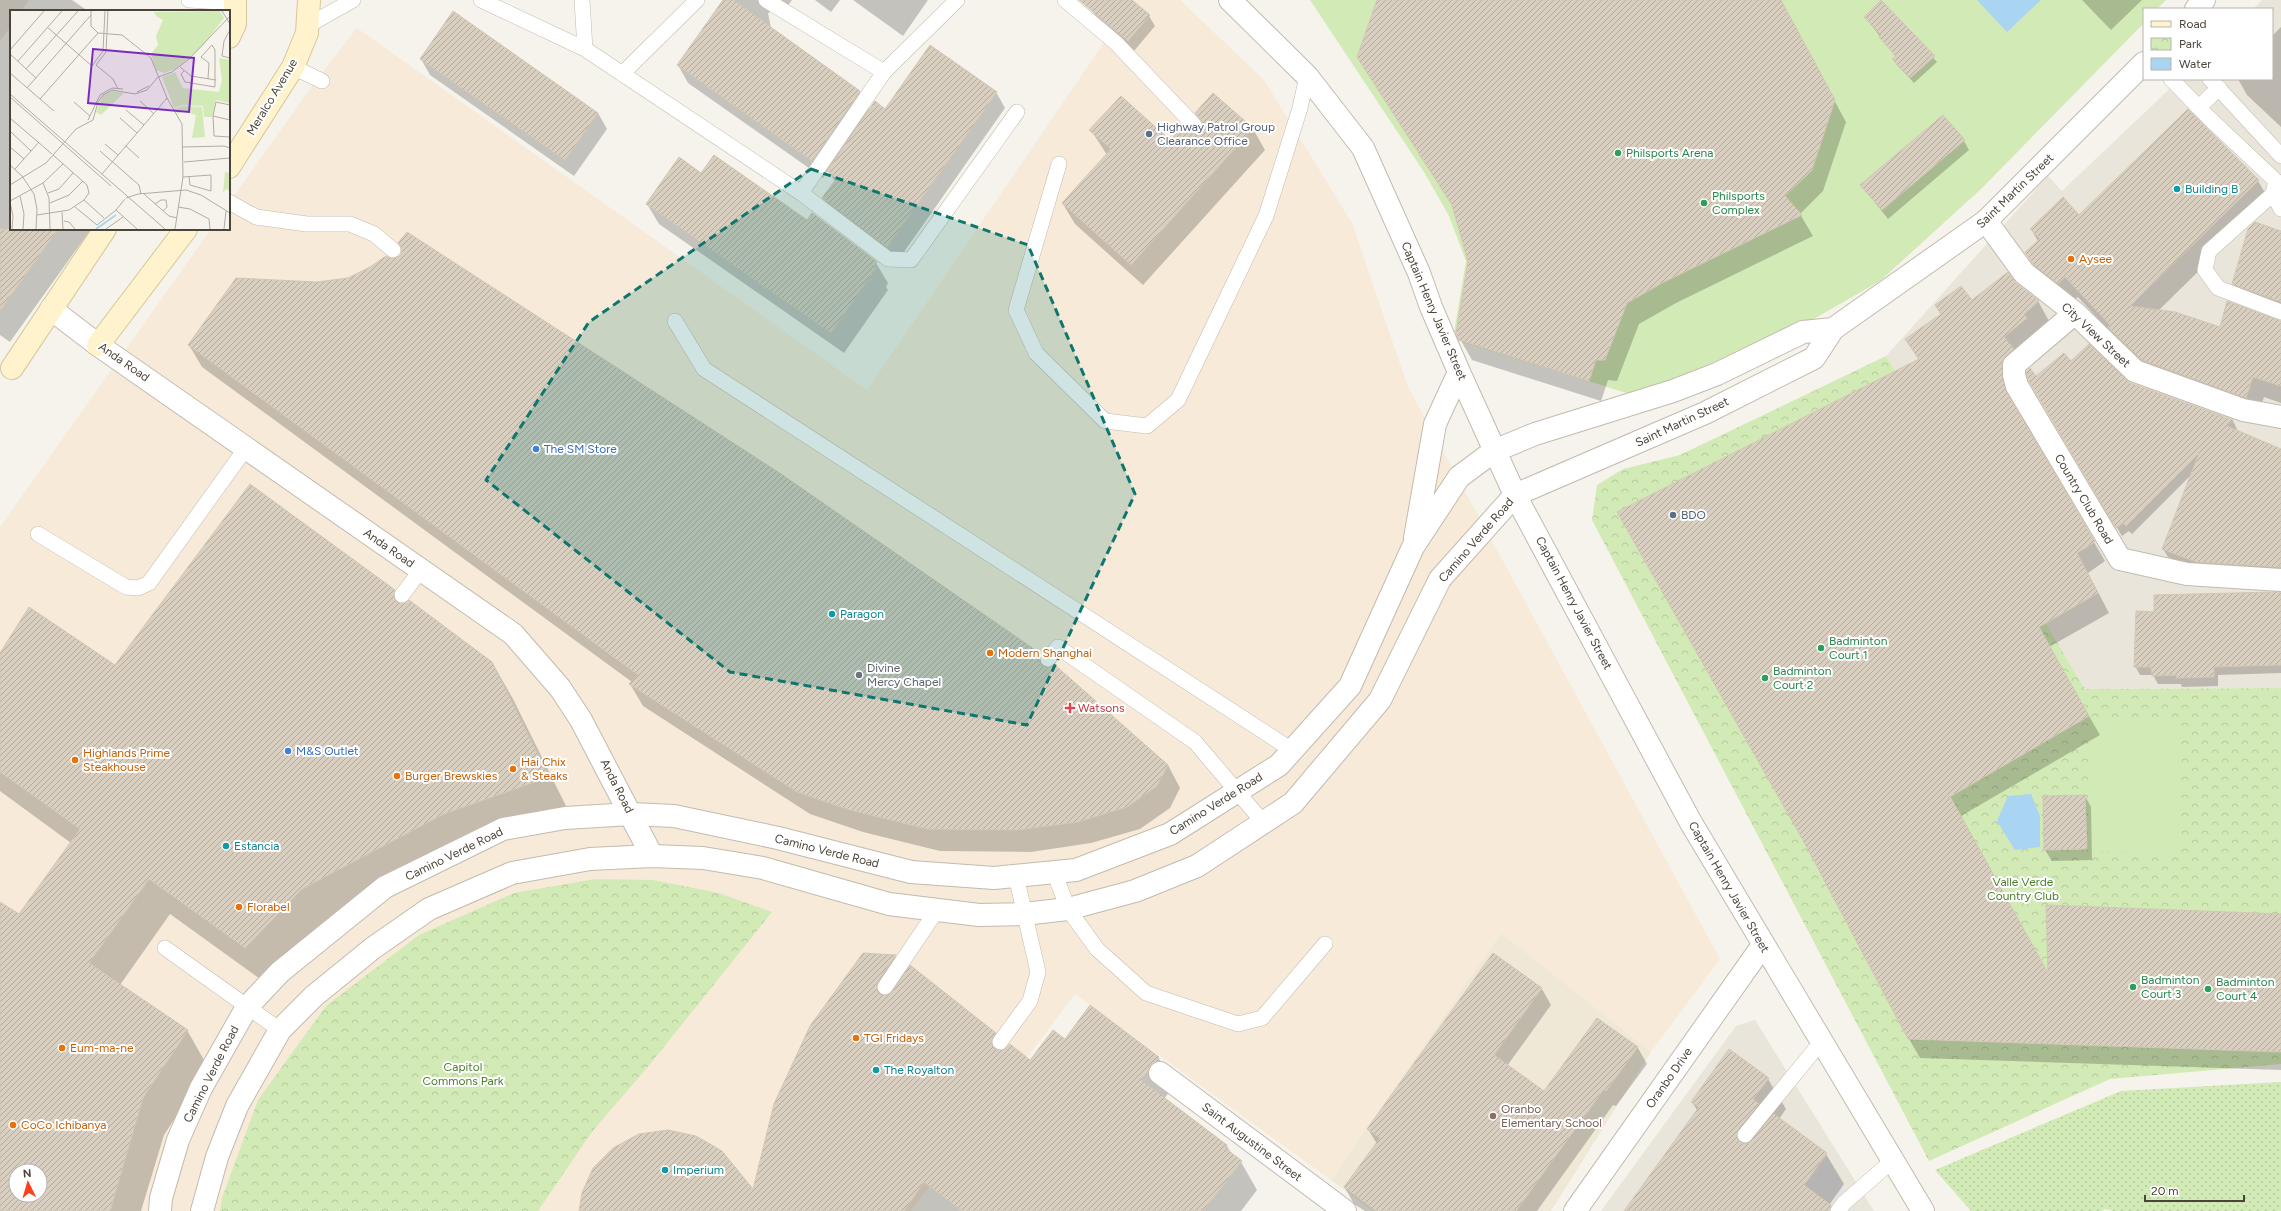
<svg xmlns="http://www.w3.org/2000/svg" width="2281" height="1211" font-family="Figtree,sans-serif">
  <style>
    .residential { fill: #eae5da }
    .commercial { fill: #f7ead8; fill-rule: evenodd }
    .education { fill: #efe8d6 }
    .grass { fill: url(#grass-dots) }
    .park { fill: url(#park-crowns) }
    .pitch { fill: #d2eab5 }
    .parking { fill: #e5e3e0 }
    .water { fill: #a9d4f2 }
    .shadow { fill: #0003; fill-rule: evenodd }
    .building { fill: url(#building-hatch); stroke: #d3c7b4; fill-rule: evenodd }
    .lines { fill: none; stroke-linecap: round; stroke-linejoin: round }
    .service-casing { stroke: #c2bbae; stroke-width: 16 }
    .minor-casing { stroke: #c2bbae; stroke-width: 24 }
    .tertiary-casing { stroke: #c2bbae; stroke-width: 24 }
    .secondary-casing { stroke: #d6c79b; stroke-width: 24 }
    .service { stroke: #fff; stroke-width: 15 }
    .minor { stroke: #fff; stroke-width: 22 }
    .tertiary { stroke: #fff; stroke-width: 22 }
    .secondary { stroke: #fff3cd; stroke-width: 22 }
    .marked { fill: #0f766e; fill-opacity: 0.2; stroke: #0f766e; stroke-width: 3; stroke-dasharray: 8 5; stroke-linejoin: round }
    .service-dot { fill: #5c6f8a; stroke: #fff; stroke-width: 1.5 }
    .leisure-dot { fill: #2e9e5b; stroke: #fff; stroke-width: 1.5 }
    .culture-dot { fill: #0f9aa8; stroke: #fff; stroke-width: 1.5 }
    .food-dot { fill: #e8710a; stroke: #fff; stroke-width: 1.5 }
    .shop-dot { fill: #3f7fe0; stroke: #fff; stroke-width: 1.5 }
    .worship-dot { fill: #6b7280; stroke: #fff; stroke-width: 1.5 }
    .health-dot { fill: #e0444e; stroke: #fff; stroke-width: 1.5 }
    .education-dot { fill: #8d6e63; stroke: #fff; stroke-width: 1.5 }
    .labels { text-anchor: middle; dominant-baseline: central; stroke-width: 4; stroke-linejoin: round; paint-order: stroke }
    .street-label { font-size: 12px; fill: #4b4439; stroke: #fff }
    .service-label { font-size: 12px; fill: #4e5e75; stroke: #fff; text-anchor: start }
    .leisure-label { font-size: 12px; fill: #27864d; stroke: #fff; text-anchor: start }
    .culture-label { font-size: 12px; fill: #0d838f; stroke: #fff; text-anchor: start }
    .food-label { font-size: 12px; fill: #c56008; stroke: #fff; text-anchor: start }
    .shop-label { font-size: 12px; fill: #366cbe; stroke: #fff; text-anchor: start }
    .worship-label { font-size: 12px; fill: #5b616d; stroke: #fff; text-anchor: start }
    .health-label { font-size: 12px; fill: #be3a42; stroke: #fff; text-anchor: start }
    .park-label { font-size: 12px; fill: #4a7f2a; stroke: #fff }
    .education-label { font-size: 12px; fill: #785e54; stroke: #fff; text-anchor: start }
    .inset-river { fill: none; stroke: #a9d4f2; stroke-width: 2 }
    .inset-road { fill: none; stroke: #b2ada4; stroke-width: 1 }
    .view { fill: #7b2cbf; fill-opacity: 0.15; stroke: #7b2cbf; stroke-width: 2 }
    .inset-edge { fill: none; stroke: #4b4439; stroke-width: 2 }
  </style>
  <defs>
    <pattern id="grass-dots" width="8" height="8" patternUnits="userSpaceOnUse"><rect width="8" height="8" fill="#d2eab5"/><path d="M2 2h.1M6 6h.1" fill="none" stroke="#b6ca9c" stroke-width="1.8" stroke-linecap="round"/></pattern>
    <pattern id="park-crowns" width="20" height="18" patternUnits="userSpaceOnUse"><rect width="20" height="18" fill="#d2eab5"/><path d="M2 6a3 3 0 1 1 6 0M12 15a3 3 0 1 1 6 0" fill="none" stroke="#b6ca9c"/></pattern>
    <pattern id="building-hatch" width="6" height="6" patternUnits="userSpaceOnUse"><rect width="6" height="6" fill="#d8cfc1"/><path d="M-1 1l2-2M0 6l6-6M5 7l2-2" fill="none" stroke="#b1aa9e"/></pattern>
  </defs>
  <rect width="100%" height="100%" fill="#f6f3ec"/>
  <path class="residential" d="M0,0H29L21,11H11V26L0,41Z
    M2262,0H2281V688L2085,689L1886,356L2048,176L2062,191L2180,79H2272V9H2253Z
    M1755,1020L1874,1211H1601L1736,1026Z"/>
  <path class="commercial" d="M1133,0H1180L1264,80L1352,223L1408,387L1720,959L1651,1052L1501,933L1331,1180L1075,994L911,1211H0V527L211,229H229V203L314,83L357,28L867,390ZM16,1171H40V1195H16Z"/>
  <path class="education" d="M1501,933L1651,1052L1551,1211H1373L1331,1180Z"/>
  <path class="grass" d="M2281,1082V1211H2114L2105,1209L2102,1211H1971L1935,1170L2121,1091Z"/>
  <path class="park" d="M1886,356L2085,689L2281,688V1064L2110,1079L1929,1161L1592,520L1597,485L1623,469L1680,455Z
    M595,879L653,880L719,893L772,912L651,1063L591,1133L538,1211H220L222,1198L258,1100L326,1006L419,935L514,893Z"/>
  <path class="pitch" d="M1310,0H2166L2157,9H2144V23L1981,189L1880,281L1798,328L1633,395L1453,339L1466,261L1449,216L1424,172Z
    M2180,721L2178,852L2088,851L2090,723Z"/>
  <path class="parking" d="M1828,1157L1857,1211H1787Z"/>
  <path class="water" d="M1977,0H2041L2007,32Z
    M2031,794L2040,816V847L2015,850L1997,821L2008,796Z"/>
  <path class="shadow" d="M0,0H72L88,11H11V229H91L10,342L0,335Z
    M725,0H792L784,11L777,9L768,13L771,28L859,91L870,110H885L996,92L1005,108L897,262L833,214L823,198L835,182L828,170L823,178L688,83L678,65Z
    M815,0H840L831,12Z
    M853,0H928L903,36Z
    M1101,0H1130L1149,16L1155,26L1134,51L1098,21L1092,10Z
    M1378,0H1780L1846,122L1823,191L1800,214L1813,236L1676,303L1639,324L1617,381L1608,380L1601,401L1472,360L1460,339L1469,262L1455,209L1358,57Z
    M2082,0H2142L2111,30Z
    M1882,1L1937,62L1914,83L1897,65L1894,60L1896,57L1865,17Z
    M2281,27V127L2247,95L2238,79H2272V36Z
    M421,59L598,113L607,129L574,176L430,75Z
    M1213,94L1253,129L1265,150L1143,285L1075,224L1063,204L1107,155L1091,130L1170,141L1191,134L1197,135L1201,132L1203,125L1196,113Z
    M2188,110L2258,181L2270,201L2158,311L2221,328L2281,321V403L2264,397L2257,418L2155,380L2078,297L2070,304L2038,273L2027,253L2038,241L2031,229L2079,217Z
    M1964,141L1969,150L1888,219L1861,185Z
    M701,174L807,221L876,263L888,283L886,287L888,290L844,353L659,224L647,204Z
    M2281,232V319L2245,304L2233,284Z
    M2015,283L2038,301L2049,321L2012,385L2016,409L2105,561L2088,573L2109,613L2049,647L2100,735L1961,816L2049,976L2281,915V1070L1920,1058L1909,1039L1919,360L1906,339L1941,315L1936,306L1972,301Z
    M189,345L1040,655L1048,669L1168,765L1180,788L1170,808L1140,829L1091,843L1031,852L940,851L863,832L810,814L643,706L630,684L632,682L202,367Z
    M2071,363L2233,421L2237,429L2235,431L2281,450V575L2202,570L2168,557L2163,549L2193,473L2132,534L2129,531L2122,536L2035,390L2036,378Z
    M394,591L402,604L492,662L513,699L570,814L465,851L322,925L267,984L170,914L120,985L187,1030L208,1067L164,1135L141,1211H0V903L19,916L71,843L0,791V655L116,667ZM16,1171H40V1195H16Z
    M2281,593V673L2218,675V686L2182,687L2181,684H2158L2153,675H2140L2135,666L2154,613Z
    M2085,796L2091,807L2092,860L2052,861L2045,850Z
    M895,956L906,974L995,1033L1005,1050L1030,1061L1065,1040L1158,1057L1174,1085L1164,1099L1227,1146L1232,1155L1241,1162L1257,1190L1241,1211H580L754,1191L775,1104Z
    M1542,989L1551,1005L1507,1066L1545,1092L1598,1020L1638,1048L1647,1064L1616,1106L1613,1105L1537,1211H1365L1354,1204L1345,1188L1377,1144L1368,1129Z
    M1768,1079L1786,1109L1779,1119L1826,1154L1844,1184L1827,1208L1828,1211H1625L1697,1110L1692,1102Z"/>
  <path class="building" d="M723,0H733L860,91L812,161L677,65Z
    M1079,0H1132L1150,15L1128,41Z
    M1377,0H1781L1835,100L1812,170L1785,196L1802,215L1664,282L1627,303L1605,360H1596L1589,381L1459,340L1456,333L1468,262L1452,205L1357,57Z
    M1881,0L1935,56L1910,78L1892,59L1896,56L1879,37L1881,35L1864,17Z
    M453,11L598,113L565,160L420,59Z
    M930,45L997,92L887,247L822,198L837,178L827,171L875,101L885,109Z
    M1213,93L1253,128L1131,265L1062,203L1111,149L1089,130L1121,96L1170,140L1183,126L1191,133L1196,134L1200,131L1203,123L1195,113Z
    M2188,109L2259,180L2130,306L2175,312L2220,327L2227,301L2281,321V386L2253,377L2246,398L2142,360L2108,327L2110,325L2065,277L2058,284L2033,264L2025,252L2040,239L2030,229L2063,197L2079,215Z
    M1943,115L1965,140L1882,210L1860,185Z
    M714,155L807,220L812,213L877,262L874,266L876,268L831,333L646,204L679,157L701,173Z
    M2255,222L2281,231V302L2232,284L2248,229Z
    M0,229H58L0,311Z
    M407,232L781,474L1041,654L1039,662L1042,666L1047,668L1055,665L1168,765L1157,786L1127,807L1078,822L1018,830L927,829L850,810L797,792L629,684L638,675L188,345L236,278L317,282L348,278L370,267L386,256L392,259L400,256L402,251L398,243Z
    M2008,272L2016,283L2039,301L2024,314L2027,318L2004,337L2014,349L2006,356L2002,365L2005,389L2095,542L2077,553L2098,593L2039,627L2089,716L1948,798H1951L2048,973L2046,905L2281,914V1052L1908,1039L1804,842L1617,512L1919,359L1905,339L1941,314L1935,305L1961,286L1972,300Z
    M2089,344L2130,383L2233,420L2227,426L2281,449V567L2196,562L2162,549L2199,453L2126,526L2123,523L2116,528L2029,381L2026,373L2030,368L2036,376L2064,353L2071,361Z
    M250,484L395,590L394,598L397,602L405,603L409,600L492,662L549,777L444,814L302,889L245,948L149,879L89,963L188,1030L143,1098L110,1211H0V902L19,914L80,829L0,772V653L29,607L115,665ZM16,1171H40V1195H16Z
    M2274,592H2281V665L2214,667V677L2176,678L2177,675L2152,676L2151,667H2134L2136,611L2154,612V595Z
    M2085,795L2087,849L2044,850L2043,796Z
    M863,953L896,955L877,982V991L880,995H889L892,992L910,965L996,1033L991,1041L994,1049L1003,1050L1010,1044L1030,1060L1053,1030L1065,1039L1090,1005L1159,1057L1141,1080L1227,1145L1225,1148L1242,1161L1203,1211H962L924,1182L904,1211H579L582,1193L593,1168L613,1148L639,1134L668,1130L696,1136L722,1151L753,1189L774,1104L810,1026Z
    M1493,953L1542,988L1494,1055L1544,1091L1597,1018L1638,1047L1606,1091L1604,1089L1516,1211H1376L1344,1187L1380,1138L1367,1129Z
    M1729,1049L1769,1078L1753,1099L1759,1104L1738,1129L1737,1139L1743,1144L1749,1143L1774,1114L1827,1153L1804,1185L1831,1205L1829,1211H1624L1699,1107L1691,1102Z"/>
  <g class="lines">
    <defs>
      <path id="service" d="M189,0L235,3
        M481,0L585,49L801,193L888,259L911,260L1017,112
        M582,0L585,49
        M766,0L884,72
        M1065,0L1116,43L1194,125
        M307,26L353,0
        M293,67L322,81
        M622,74L697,0
        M2171,79L2210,119L2276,181
        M2210,79L2281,156
        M2199,107L2219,88
        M1059,164L1016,310L1036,353L1105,421L1147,426L1178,400L1266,216L1300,108L1307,76
        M2275,185L2273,194L2281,209
        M801,193L884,72L957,0
        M2273,194L2209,251L2205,270L2218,288L2281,312
        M229,202L256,217L307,224H350L374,234L393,250
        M675,321L704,369L1292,750
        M38,534L126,587L138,588L149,583L246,448
        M402,595L421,570
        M1048,659L1058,647L1195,742L1263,822
        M1054,872L1068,909L1097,949L1146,993L1238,1024L1262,1018L1325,944
        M165,948L280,1030
        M885,987L937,910
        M1000,1042L1030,1001L1038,972L1016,876
        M1745,1135L1821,1042
        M1838,1211L1844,1203L1892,1161"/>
      <path id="minor" d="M1986,221L2024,273L2075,313L2135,371L2243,410L2281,417
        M51,309L98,345L513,634L560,688L581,720L652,856
        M2075,313L2014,365V375L2017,386L2120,559L2187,574L2281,580
        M1160,1073L1345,1211
        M1575,1211L1763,945"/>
      <path id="tertiary" d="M1230,0L1307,76L1363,148L1419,273L1431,307L1459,372L1515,495L1690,821L1923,1211
        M2196,9L2204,0
        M1415,538L1435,424L1459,372
        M160,1211L161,1198L178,1140L201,1088L247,1007L280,972L385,887L503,829L565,818L631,814L674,816L778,838L911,872L994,878L1076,870L1170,834L1279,765L1350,686L1413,547L1459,477L1494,451L1535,434L1673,391L1717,374L1803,332L1833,329
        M202,1211L217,1157L237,1106L280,1030L314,996L373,948L429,909L512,873L590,859L652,856L703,858L763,868L889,904L979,915L1024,914L1068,909L1135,891L1197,866L1293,803L1380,700L1440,579L1515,495L1705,413L1814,358L1833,329L1986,221L2144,63"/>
      <path id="secondary" d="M229,37L235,24V0
        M229,167L293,67L307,33L309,0
        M98,345L186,229
        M12,368L105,229"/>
    </defs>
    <use href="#service" class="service-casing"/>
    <use href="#minor" class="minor-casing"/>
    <use href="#tertiary" class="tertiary-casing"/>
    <use href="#secondary" class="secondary-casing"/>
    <use href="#service" class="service"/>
    <use href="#minor" class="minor"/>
    <use href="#tertiary" class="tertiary"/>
    <use href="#secondary" class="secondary"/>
  </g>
  <path class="marked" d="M811,169L1028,245L1135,494L1027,725L730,672L486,480L589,322Z"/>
  <g class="service-dot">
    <circle cx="1149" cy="134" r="4"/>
    <circle cx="1673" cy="515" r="4"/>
  </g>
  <g class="leisure-dot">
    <circle cx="1618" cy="153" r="4"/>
    <circle cx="1704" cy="203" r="4"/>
    <circle cx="1821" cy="648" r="4"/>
    <circle cx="1765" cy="678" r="4"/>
    <circle cx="2133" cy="987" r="4"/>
    <circle cx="2208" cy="989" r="4"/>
  </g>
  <g class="culture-dot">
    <circle cx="2177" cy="189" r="4"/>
    <circle cx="832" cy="614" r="4"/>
    <circle cx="226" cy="846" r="4"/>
    <circle cx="876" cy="1070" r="4"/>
    <circle cx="665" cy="1170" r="4"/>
  </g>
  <g class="food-dot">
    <circle cx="2071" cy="259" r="4"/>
    <circle cx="990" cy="653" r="4"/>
    <circle cx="75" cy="760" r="4"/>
    <circle cx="513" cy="769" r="4"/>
    <circle cx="397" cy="776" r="4"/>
    <circle cx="239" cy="907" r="4"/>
    <circle cx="856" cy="1038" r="4"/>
    <circle cx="62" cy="1048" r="4"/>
    <circle cx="13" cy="1125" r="4"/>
  </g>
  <g class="shop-dot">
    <circle cx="536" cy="449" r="4"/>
    <circle cx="288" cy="751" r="4"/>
  </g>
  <circle class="worship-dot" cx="859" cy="675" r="4"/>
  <path class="health-dot" d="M1068 702h4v4h4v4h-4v4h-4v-4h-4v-4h4z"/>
  <circle class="education-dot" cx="1493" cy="1116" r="4"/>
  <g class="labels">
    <g class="street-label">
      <text transform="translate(272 97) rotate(-59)">Meralco Avenue</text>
      <text transform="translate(2015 191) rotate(-44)">Saint Martin Street</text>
      <text transform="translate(1434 311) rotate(67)">Captain Henry Javier Street</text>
      <text transform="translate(2096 335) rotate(43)">City View Street</text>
      <text transform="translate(124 362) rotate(35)">Anda Road</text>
      <text transform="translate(1682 422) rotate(-25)">Saint Martin Street</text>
      <text transform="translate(2084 499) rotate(59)">Country Club Road</text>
      <text transform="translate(1476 540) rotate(-49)">Camino Verde Road</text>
      <text transform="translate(389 548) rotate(35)">Anda Road</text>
      <text transform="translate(1574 603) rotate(62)">Captain Henry Javier Street</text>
      <text transform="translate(617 786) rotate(63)">Anda Road</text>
      <text transform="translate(1216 804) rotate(-32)">Camino Verde Road</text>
      <text transform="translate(827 851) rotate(14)">Camino Verde Road</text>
      <text transform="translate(454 854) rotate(-26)">Camino Verde Road</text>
      <text transform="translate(1729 887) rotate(60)">Captain Henry Javier Street</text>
      <text transform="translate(211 1074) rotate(-63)">Camino Verde Road</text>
      <text transform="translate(1669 1078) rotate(-55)">Oranbo Drive</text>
      <text transform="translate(1252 1142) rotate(37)">Saint Augustine Street</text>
    </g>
    <g class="service-label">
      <text x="1157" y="127">Highway Patrol Group<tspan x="1157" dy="14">Clearance Office</tspan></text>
      <text x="1681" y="515">BDO</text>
    </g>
    <g class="leisure-label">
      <text x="1626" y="153">Philsports Arena</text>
      <text x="1712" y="196">Philsports<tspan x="1712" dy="14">Complex</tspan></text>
      <text x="1829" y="641">Badminton<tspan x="1829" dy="14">Court 1</tspan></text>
      <text x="1773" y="671">Badminton<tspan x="1773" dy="14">Court 2</tspan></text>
      <text x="2141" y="980">Badminton<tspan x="2141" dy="14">Court 3</tspan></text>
      <text x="2216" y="982">Badminton<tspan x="2216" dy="14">Court 4</tspan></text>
    </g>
    <g class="culture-label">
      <text x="2185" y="189">Building B</text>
      <text x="840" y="614">Paragon</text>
      <text x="234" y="846">Estancia</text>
      <text x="884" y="1070">The Royalton</text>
      <text x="673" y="1170">Imperium</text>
    </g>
    <g class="food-label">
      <text x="2079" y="259">Aysee</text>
      <text x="998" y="653">Modern Shanghai</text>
      <text x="83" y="753">Highlands Prime<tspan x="83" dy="14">Steakhouse</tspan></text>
      <text x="521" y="762">Hai Chix<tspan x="521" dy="14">&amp; Steaks</tspan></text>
      <text x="405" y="776">Burger Brewskies</text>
      <text x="247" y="907">Florabel</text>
      <text x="864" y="1038">TGI Fridays</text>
      <text x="70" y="1048">Eum-ma-ne</text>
      <text x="21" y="1125">CoCo Ichibanya</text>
    </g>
    <g class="shop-label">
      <text x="544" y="449">The SM Store</text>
      <text x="296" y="751">M&amp;S Outlet</text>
    </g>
    <g class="worship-label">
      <text x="867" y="668">Divine<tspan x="867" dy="14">Mercy Chapel</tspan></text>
    </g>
    <g class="health-label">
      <text x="1078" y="708">Watsons</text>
    </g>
    <g class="park-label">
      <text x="2023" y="882">Valle Verde<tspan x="2023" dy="14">Country Club</tspan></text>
      <text x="463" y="1067">Capitol<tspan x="463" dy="14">Commons Park</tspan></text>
    </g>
    <g class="education-label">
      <text x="1501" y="1109">Oranbo<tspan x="1501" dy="14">Elementary School</tspan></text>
    </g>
  </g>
  <g transform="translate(10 10)">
    <rect width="220" height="220" fill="#f6f3ec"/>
    <path d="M173,96L192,97L195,127L182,128L186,105L172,101L168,104L164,99Z" fill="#d2eab5"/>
    <path d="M215,162L220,163V181L216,179L213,183Z" fill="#d2eab5"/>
    <path d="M209,48L220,50V93L206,90L202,107H194L193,96L172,95L164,98L152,67L165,62L173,78L209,82L212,71ZM102,81L114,83L91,105L86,102L93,85Z" fill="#d2eab5"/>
    <path d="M210,1L214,8L191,38L165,59L154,63L146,60L141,44L148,35L146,26L153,10L146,6L144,2Z" fill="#d2eab5"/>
    <path class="inset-river" d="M86,219L106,205"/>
    <path class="inset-road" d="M81,1V16L88,23L112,25L141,48L157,88L172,114L173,167L165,219M212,1L220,14M37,17L82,56M220,20L214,31L212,46L220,48M0,40L34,1M0,44L26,68M8,51L52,1M86,55L103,69L108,79M86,55L96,42L98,1M82,56L93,41L95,1M170,57L181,66L206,70M16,59L68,1M174,61L171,64L175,72L205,77V40L202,35L191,47L199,53L198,69M0,63L44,101M17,78L81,5M127,82L139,76M0,84L155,219M0,87L101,176M30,89L88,23M130,91L144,104M64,92L80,106M220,95L206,92L203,106L204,126L220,127M116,100L134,115M203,106L220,110M0,108L42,144M110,108L127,123M78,110L90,85L102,78L113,79M0,121L21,141M95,134L108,145M116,136L129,148M0,137L14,149M173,137L214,136L220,138M90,141L129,175L131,184M174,152L220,148M0,155L12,166L24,184L27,199L26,219M5,159L29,132M92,164L157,88M173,167L201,165V181L180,175L179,166M33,173L39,188L40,219M0,175L36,153L66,119L83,110L88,92L93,85L102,80L125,84L137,80L148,67L162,62L179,49L220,6M38,183L49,179L63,163M134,184L159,206L167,208M10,186L14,204L13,219M116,188L128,184L176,180L191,185L220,203M74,190L94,208M0,191L33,173L53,154M0,192L3,206L2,219M40,193L59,185L73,171M145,194L151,190H156L157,197L153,201M65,197L87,215L106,200L115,189M168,197L180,199L199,209L200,219M106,200L127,219M52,202L53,219M27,205L59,200L74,190L79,183L77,175L43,145M54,211L59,212L65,219M96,219L113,207M214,219L216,201"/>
    <path class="view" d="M83,39L184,48L179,102L78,93Z"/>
    <rect width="220" height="220" class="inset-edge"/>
  </g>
  <rect x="2143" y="8" width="130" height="72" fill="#ffffff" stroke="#b7b4b0"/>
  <rect x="2151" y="21" width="20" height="6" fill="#fff3cd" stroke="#b7b4b0"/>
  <text x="2179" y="28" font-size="12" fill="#4b4439">Road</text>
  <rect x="2151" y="38" width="20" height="12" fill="url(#park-crowns)" stroke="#b7b4b0"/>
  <text x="2179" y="48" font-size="12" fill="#4b4439">Park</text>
  <rect x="2151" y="58" width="20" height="12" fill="#a9d4f2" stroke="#b7b4b0"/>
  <text x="2179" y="68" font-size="12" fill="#4b4439">Water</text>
  <g transform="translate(28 1183) rotate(355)"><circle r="19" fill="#ffffff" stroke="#b7b4b0"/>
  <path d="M0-3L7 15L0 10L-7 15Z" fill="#fc3f1d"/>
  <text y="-6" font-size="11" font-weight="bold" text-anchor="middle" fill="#4b4439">N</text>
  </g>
  <path d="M2145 1195v6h99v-6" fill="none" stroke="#4b4439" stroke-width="2"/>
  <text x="2151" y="1195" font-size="12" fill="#4b4439" stroke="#ffffff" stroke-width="3" paint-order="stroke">20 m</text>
</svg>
